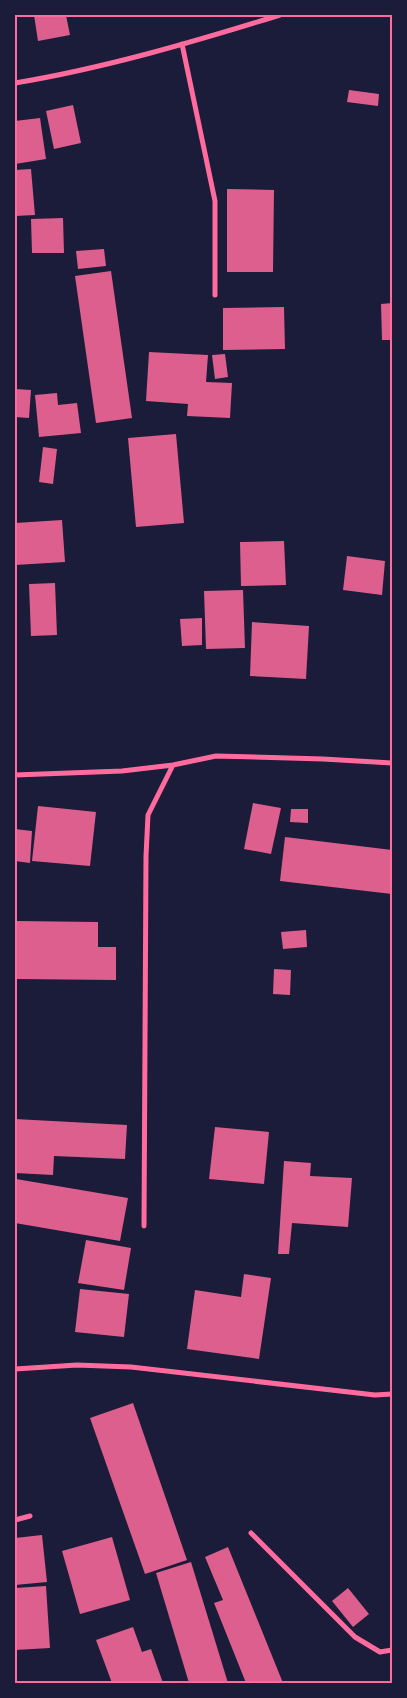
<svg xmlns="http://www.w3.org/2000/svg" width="407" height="1698" font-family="Cabin,sans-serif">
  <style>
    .building { fill: #dd5f8e }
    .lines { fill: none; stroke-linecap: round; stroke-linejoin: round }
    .minor { stroke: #ff6b9d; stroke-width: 5 }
    .neatline { fill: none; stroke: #ff6b9d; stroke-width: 2 }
  </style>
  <rect width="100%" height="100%" fill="#1b1b3a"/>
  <path class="building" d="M34,15H66L70,35L38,41Z
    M349,90L379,94L378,106L347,102Z
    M73,105L81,143L54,149L46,111Z
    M40,118L46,159L15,164V121Z
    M31,169L35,215L15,216V170Z
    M227,189L274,190L273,272H227Z
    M63,218L64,253H32L31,219Z
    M104,249L106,266L78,269L76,251Z
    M111,271L132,418L96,423L75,276Z
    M392,303V340H382L381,304Z
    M284,307L285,349L223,350V308Z
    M149,352L208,355L206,382L232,383L230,418L187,416L188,404L146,401Z
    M225,354L228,377L215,379L212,355Z
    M15,389L31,390L29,418L15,417Z
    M57,393L58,405L77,403L81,433L39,437L35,395Z
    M176,434L184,523L136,527L128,438Z
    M43,447L57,449L53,484L39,482Z
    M62,520L65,562L15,565V523Z
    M284,541L286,585L241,586L240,542Z
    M347,556L385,561L382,595L343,590Z
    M55,583L57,635L31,636L29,584Z
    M243,590L245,648L206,649L204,591Z
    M202,618V645L182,646L180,619Z
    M252,622L309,626L306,679L250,676Z
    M253,803L281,808L271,854L244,849Z
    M38,806L96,812L90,866L32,861Z
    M291,809H308V823L290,822Z
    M15,829L32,831L30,863L15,861Z
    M285,837L392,850V894L280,881Z
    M17,921L98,922V947H116V980L16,979Z
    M306,930L307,947L283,949L281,932Z
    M274,969L291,970L290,995L273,994Z
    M15,1119L127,1125L125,1159L54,1156L53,1175L15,1173Z
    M215,1127L269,1132L264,1184L209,1179Z
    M284,1161L311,1163L310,1176L352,1178L348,1227L292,1223L289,1254H278Z
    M16,1179L128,1198L120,1241L15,1223Z
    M86,1240L131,1248L124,1290L78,1283Z
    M244,1274L271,1278L259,1359L187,1349L195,1290L241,1297Z
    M80,1289L129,1294L124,1337L75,1332Z
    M133,1403L187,1560L145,1574L90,1418Z
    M42,1535L47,1582L15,1585V1538Z
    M112,1537L130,1600L80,1614L62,1551Z
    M228,1547L283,1683H246L214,1603L223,1600L205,1557Z
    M191,1562L228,1683H189L156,1573Z
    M46,1586L50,1648L15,1650V1588Z
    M348,1588L369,1614L353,1627L332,1601Z
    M133,1627L142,1652L151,1649L163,1683H112L96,1640Z"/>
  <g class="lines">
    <path class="minor" d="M182,44L215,201V295
      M15,83C105,68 193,42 280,15
      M15,775L122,771L173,765L216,756L323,759L392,763
      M144,1226L146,856L148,815L173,765
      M15,1369L77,1365L131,1367L375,1395L392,1394
      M15,1520L30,1516
      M251,1533L355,1637L380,1652L392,1650"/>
  </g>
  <rect width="407" height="1698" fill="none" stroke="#1b1b3a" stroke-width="32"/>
  <rect x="16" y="16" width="375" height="1666" class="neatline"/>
</svg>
